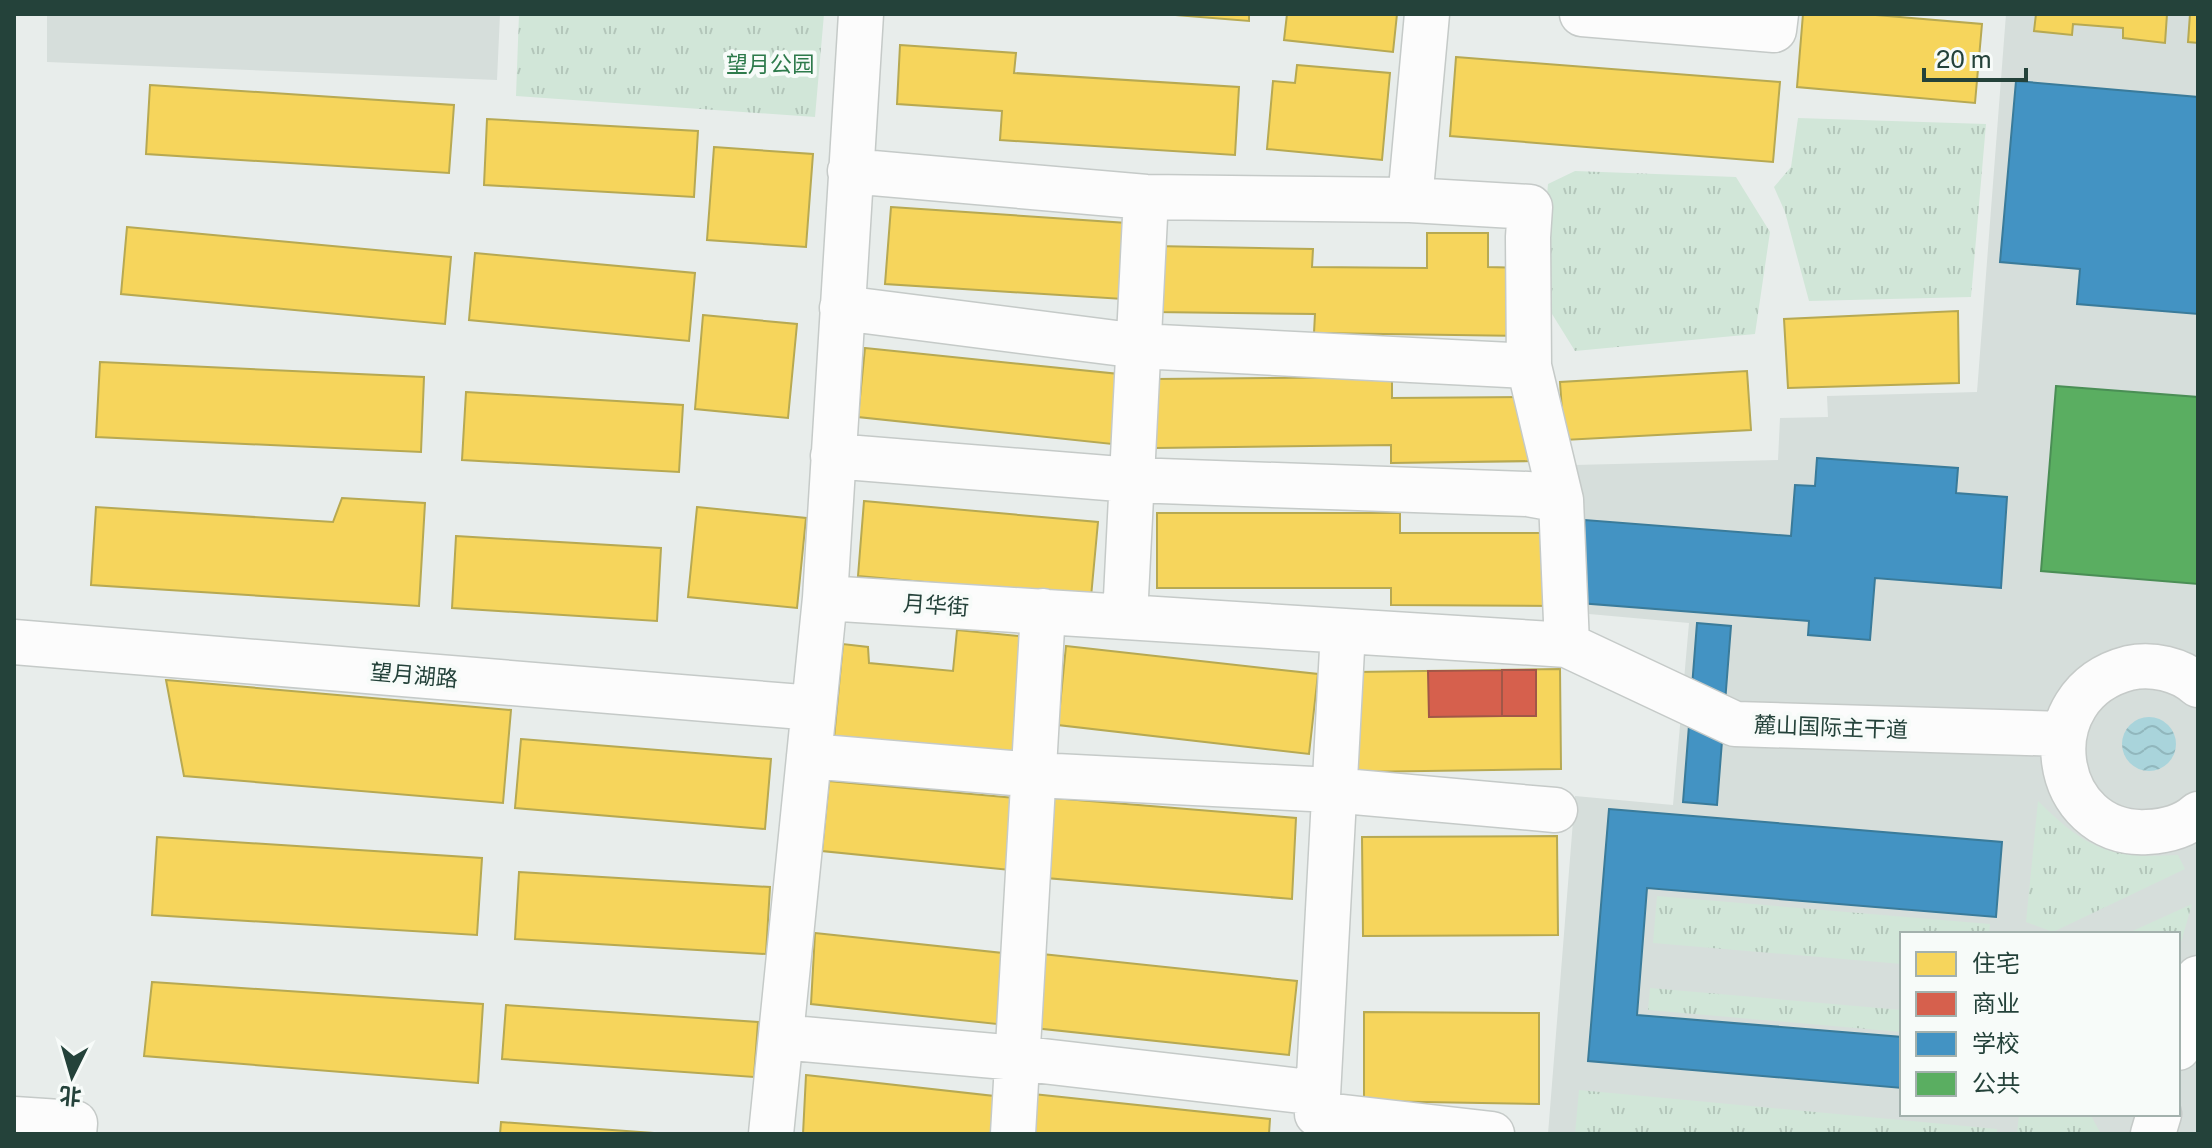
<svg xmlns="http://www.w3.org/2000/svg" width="2212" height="1148" font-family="'Public Sans','Noto Sans SC',sans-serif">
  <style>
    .built { fill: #d6dedb; fill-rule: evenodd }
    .park { fill: url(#park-tufts) }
    .water { fill: url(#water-waves) }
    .homes { fill: #f6d55c; stroke: #b7a952; stroke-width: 2 }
    .shops { fill: #d6604d; stroke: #a15747; stroke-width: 2 }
    .schools { fill: #4393c3; stroke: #3a7b9a; stroke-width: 2 }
    .public { fill: #5aae61; stroke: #4a8e55; stroke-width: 2 }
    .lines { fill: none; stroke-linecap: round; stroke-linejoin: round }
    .minor-casing { stroke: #c5cac8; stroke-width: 47 }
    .minor { stroke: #fcfcfc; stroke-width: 44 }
    .labels { text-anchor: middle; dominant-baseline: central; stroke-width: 8; stroke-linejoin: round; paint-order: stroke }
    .park-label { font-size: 22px; fill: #2d7a4b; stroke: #f7fbf9 }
    .street-label { font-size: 22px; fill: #24423a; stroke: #f7fbf9 }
  </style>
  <defs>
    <pattern id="park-tufts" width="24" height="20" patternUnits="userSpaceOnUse" patternTransform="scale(2)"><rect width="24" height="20" fill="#d1e6d8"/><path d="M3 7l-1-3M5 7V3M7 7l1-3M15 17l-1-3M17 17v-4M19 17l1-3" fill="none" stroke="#b3c6ba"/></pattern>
    <pattern id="water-waves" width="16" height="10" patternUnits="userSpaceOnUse" patternTransform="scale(2)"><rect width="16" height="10" fill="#a9d4db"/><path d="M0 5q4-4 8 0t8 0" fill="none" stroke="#91b7bd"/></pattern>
  </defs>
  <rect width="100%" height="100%" fill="#e8edeb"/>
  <path class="built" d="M47,14H500L497,80L47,62Z
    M2006,14H2198V1134H1548L1575,796L1673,805L1689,623L1567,612L1574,465L1778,460L1780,418L1828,417L1827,396L1977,392ZM1902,934H2178V1114H1902Z"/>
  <path class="park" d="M519,14H824L815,117L516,96Z
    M1798,118L1986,124L1971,297L1809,301L1785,212L1774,187L1791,167Z
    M1575,171L1736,177L1770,232L1755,334L1575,351L1539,293L1548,184Z
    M2038,801C2086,849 2111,859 2178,855L2185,869L2053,932L2026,922Z
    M1657,896L1990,924L1989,934H1902V964L1653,943Z
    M2192,904L2178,953V934H2126Z
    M1650,988L1902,1010V1032L1648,1010Z
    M1579,1090L1997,1129V1134H1575Z
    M2019,1114H2090L2101,1134H2017Z"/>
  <path class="water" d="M2122 744a27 27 0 1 1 54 0a27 27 0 1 1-54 0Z"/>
  <path class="homes" d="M1163,14H1249V21Z
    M1287,14H1397L1393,52L1284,40Z
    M1803,14H1864L1982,24L1975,103L1797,87Z
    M2036,14H2167L2165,43L2123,38V28L2073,24L2072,35L2034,31Z
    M2190,14H2198V43L2188,42Z
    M900,45L1016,53L1014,73L1239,87L1235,155L1000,140L1002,111L897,104Z
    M1456,57L1780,82L1773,162L1450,136Z
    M1297,65L1390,73L1382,160L1267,149L1273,81L1295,83Z
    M150,85L454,105L449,173L146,154Z
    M487,119L698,131L694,197L484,185Z
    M714,147L813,154L806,247L707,240Z
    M891,207L1127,223L1123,299L885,284Z
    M127,227L451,257L445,324L121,294Z
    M1427,233H1488V267L1526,268L1525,336L1314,333L1315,314L1154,312L1155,246L1313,249L1312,267L1427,268Z
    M475,253L695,273L689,341L469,320Z
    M1958,311L1959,383L1788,388L1784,319Z
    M703,315L797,324L788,418L695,409Z
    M865,348L1119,374L1112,444L858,417Z
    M100,362L424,377L421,452L96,437Z
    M1747,371L1751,430L1564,440L1560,382Z
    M1392,377V398L1535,397V461L1391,463V445L1156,448L1155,379Z
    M466,392L683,405L679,472L462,460Z
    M342,498L425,503L419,606L91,585L96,507L333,522Z
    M864,501L1098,522L1091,597L858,576Z
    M697,507L806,518L797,608L688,597Z
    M1157,513H1400V533H1557V606L1391,605V588H1157Z
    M456,536L661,548L657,621L452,608Z
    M957,630L1028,637L1016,756L834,738L843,644L868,647L869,663L953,671Z
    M1066,646L1318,674L1309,754L1058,725Z
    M1560,669L1561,769L1358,772L1357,672Z
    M166,680L511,710L503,803L184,776Z
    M521,739L771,759L765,829L515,808Z
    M829,781L1025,799L1021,871L822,851Z
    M1053,798L1296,818L1292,899L1046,878Z
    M1557,836L1558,935L1363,936L1362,837Z
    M157,837L482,858L477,935L152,915Z
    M519,872L770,887L766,954L515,939Z
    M815,933L1012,954L1006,1025L811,1004Z
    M1042,954L1297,981L1289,1055L1034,1028Z
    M152,982L483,1004L478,1083L144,1056Z
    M506,1005L758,1022L754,1077L502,1059Z
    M1364,1012L1539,1013V1104L1364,1101Z
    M806,1075L1003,1097L1000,1134H803Z
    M1033,1094L1270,1119L1269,1134H1029Z
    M501,1122L668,1134H500Z"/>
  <path class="shops" d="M1502,670H1536V716H1502Z
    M1502,670V716L1429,717L1428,671Z"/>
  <path class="schools" d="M2016,81L2198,97V314L2077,304L2080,269L2000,262Z
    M1817,458L1958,468L1956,493L2007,497L2001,588L1875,578L1870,640L1808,635L1809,621L1579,603L1585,520L1791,536L1795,485L1815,486Z
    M1697,623L1731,626L1717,805L1683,802Z
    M1609,809L2002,842L1996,917L1647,888L1637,1015L1902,1037V1088L1588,1061Z"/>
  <path class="public" d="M2056,386L2198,397V584L2041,571Z"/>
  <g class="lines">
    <defs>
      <path id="minor" d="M1582,14L1774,30L1776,14
        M850,171L1146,197L1410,200L1530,207L1528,237L1529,366L1561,500
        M1410,200L1427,14
        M842,308L1139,346L1529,366
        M833,456L1132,480L1528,494L1561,500L1567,645
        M825,598L1567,645L1735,724L2063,734
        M1125,617L1146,197
        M1343,631L1317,1114L1492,1134
        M14,642L814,708
        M2198,685C2180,669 2152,663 2129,668C2028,694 2051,837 2147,832C2166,831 2184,827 2198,814
        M809,756L1036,775L1332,790L1555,810
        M781,1037L1017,1058L1318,1093
        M2178,1048L2198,978
        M14,1119L75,1123L74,1134
        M771,1134L825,598L861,14
        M1013,1134L1043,611
        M2153,1134L2159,1114"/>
    </defs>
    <use href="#minor" class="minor-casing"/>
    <use href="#minor" class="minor"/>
  </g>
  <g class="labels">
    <g class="park-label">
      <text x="770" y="64">望月公园</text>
    </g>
    <g class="street-label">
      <text transform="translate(936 605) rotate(4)">月华街</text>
      <text transform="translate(414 675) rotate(5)">望月湖路</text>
      <text transform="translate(1831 727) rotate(2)">麓山国际主干道</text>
    </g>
  </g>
  <rect width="2212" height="1148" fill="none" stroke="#24423a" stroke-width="32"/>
  <rect x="1900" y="932" width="280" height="184" fill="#f7fbf9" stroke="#a3b1ad" stroke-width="2"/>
  <rect x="1916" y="952" width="40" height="24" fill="#f6d55c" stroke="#a3b1ad" stroke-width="2"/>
  <text x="1972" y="972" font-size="24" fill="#24423a">住宅</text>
  <rect x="1916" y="992" width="40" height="24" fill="#d6604d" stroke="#a3b1ad" stroke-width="2"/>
  <text x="1972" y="1012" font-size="24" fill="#24423a">商业</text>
  <rect x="1916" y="1032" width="40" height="24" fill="#4393c3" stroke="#a3b1ad" stroke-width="2"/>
  <text x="1972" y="1052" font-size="24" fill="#24423a">学校</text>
  <rect x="1916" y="1072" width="40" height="24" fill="#5aae61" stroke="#a3b1ad" stroke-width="2"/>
  <text x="1972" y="1092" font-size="24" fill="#24423a">公共</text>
  <g transform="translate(72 1076) rotate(185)" stroke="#f7fbf9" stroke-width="6" paint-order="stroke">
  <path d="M0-6L14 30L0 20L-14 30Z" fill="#24423a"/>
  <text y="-12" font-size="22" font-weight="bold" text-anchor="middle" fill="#24423a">北</text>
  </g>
  <path d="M1924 68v12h102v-12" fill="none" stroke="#24423a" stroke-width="4"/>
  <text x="1936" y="68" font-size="24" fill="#24423a" stroke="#f7fbf9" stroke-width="6" paint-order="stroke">20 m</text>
</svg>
